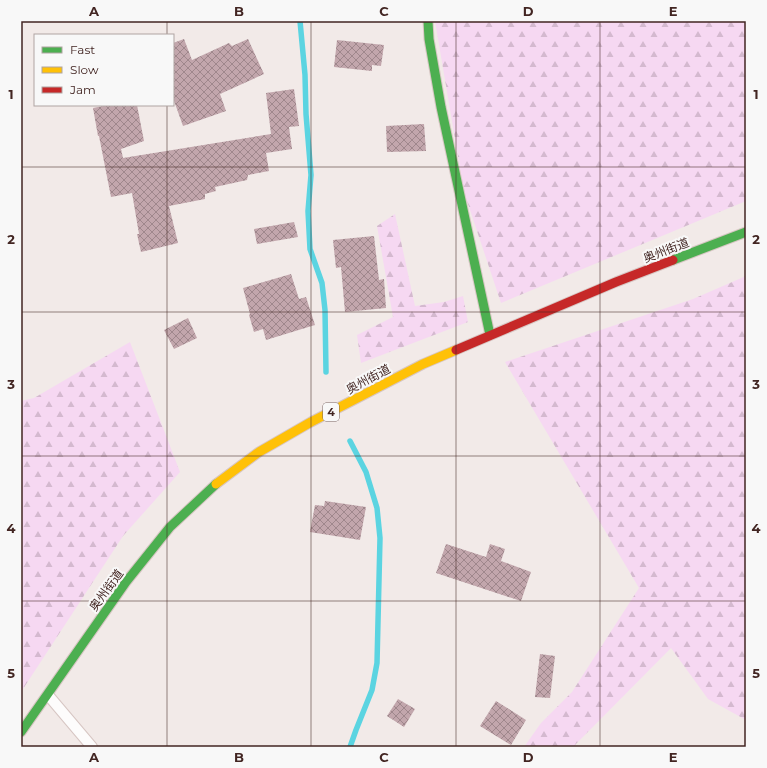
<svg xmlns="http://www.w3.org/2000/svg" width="767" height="768" font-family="Montserrat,'Noto Sans JP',sans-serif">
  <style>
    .forest { fill: url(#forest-firs) }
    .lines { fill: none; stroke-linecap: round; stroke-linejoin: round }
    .stream { stroke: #5bd4e1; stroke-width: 5.5 }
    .building { fill: url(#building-cross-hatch) }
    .lane-casing { stroke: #d7c6c3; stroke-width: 12 }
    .fast-casing { stroke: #d7c6c3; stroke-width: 11 }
    .slow-casing { stroke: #d7c6c3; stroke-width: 11 }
    .jam-casing { stroke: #d7c6c3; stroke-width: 11 }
    .lane { stroke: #fdfcfc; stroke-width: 10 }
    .fast { stroke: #4caf50; stroke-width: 9 }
    .slow { stroke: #ffc107; stroke-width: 9 }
    .jam { stroke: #c62828; stroke-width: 9 }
    .grid { fill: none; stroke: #422522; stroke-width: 1; stroke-opacity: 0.55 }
    .labels { text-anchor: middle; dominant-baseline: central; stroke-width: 4; stroke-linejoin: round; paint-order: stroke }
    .shield { fill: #f8f8f8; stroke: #796462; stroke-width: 1 }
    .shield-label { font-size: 11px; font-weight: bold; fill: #422522 }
    .street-label { font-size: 12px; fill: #422522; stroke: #f8f8f8 }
    .neatline { fill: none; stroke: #422522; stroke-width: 1.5 }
    .grid-label { font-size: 13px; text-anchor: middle; font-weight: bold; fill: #422522 }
  </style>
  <defs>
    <pattern id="forest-firs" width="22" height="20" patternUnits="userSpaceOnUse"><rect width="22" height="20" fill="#f6d8f2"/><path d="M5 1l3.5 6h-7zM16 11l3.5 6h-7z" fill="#d4b9cf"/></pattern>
    <pattern id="building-cross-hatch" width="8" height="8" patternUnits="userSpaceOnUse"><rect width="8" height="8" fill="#c2a6ac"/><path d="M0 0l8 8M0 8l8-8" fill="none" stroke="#9f878c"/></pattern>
  </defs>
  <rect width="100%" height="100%" fill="#f2eae8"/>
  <path class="forest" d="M435,21H746V201L501,303L464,192Z
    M395,214L415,306L444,302L463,296L468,322L361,363L357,335L393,317L377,226Z
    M746,276V720L708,699L671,648L573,747H524L541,723L572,692L639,588L505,362L693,299Z
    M130,342L180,472L123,536L21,692V401L34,398Z"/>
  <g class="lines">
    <path class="stream" d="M300,21L305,75L306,114L311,175L308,211L310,249L322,283L325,310L326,372
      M350,441L366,472L377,508L380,538L377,663L372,690L356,730L350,747"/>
  </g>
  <path class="building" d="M184,39L192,60L229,43L232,46L248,39L264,74L220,94L226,111L183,126L173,98V43Z
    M337,40L384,45L381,66L372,65V71L334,67Z
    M294,89L299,126L289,127L292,149L266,153L269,171L248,175L247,180L215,187L216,191L205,194V199L169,206L178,243L141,252L137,234H139L132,193L111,197L99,136H98L93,108L108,105H137L144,141L121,149L123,158L271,134L266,93Z
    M424,124L426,151L387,152L386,126Z
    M294,222L298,237L257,244L254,229Z
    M374,236L379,280L384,279L386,308L345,312L341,267L336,268L333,240Z
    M291,274L299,299L306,297L315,325L266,340L263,329L254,332L249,315L250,314L243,288Z
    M188,318L197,338L174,349L164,330Z
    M325,501L366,507L360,540L310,532L315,505L324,506Z
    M446,544L486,557L490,544L505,549L501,561L531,572L521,601L436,573Z
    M540,654L555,656L550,698L535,697Z
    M398,699L415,709L404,727L387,716Z
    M496,701L526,720L511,745L480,726Z"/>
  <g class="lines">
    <defs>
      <path id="lane" d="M48,695L92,747"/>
      <path id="fast" d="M428,21L429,39L441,107L490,335
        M673,260L746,232
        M21,732L126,582L170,527L216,484"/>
      <path id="slow" d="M216,484L259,452L311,422L423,364L456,350"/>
      <path id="jam" d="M456,350L616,282L673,260"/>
    </defs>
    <use href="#lane" class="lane-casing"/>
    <use href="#fast" class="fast-casing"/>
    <use href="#slow" class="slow-casing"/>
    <use href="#jam" class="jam-casing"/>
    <use href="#lane" class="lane"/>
    <use href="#fast" class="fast"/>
    <use href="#slow" class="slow"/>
    <use href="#jam" class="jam"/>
  </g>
  <path class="grid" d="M167,21V35M311,21V747M456,21V747M600,21V747M167,105V747M21,167H746M21,312H746M21,456H746M21,601H746"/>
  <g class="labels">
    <rect class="shield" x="323" y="403" width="16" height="18" rx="3"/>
    <g class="shield-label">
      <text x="331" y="412">4</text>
    </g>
    <g class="street-label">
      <text transform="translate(666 250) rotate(-21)">奥州街道</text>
      <text transform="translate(368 379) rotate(-28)">奥州街道</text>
      <text transform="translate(106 590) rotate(-54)">奥州街道</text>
    </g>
  </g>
  <rect width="767" height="768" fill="none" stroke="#f8f8f8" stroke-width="44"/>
  <rect x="34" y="34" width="140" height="72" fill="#f8f8f8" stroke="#afa4a2"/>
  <rect x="42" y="47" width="20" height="6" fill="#4caf50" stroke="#afa4a2"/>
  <text x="70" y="54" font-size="12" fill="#422522">Fast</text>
  <rect x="42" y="67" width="20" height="6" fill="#ffc107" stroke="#afa4a2"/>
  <text x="70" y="74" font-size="12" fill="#422522">Slow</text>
  <rect x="42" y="87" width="20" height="6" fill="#c62828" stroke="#afa4a2"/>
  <text x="70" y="94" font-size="12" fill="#422522">Jam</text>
  <rect x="22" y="22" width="723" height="724" class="neatline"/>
  <g class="grid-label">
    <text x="94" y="16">A</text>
    <text x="239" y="16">B</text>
    <text x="384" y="16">C</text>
    <text x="528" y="16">D</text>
    <text x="673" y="16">E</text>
    <text x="11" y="99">1</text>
    <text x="756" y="99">1</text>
    <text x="11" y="244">2</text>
    <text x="756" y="244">2</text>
    <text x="11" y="389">3</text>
    <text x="756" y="389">3</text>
    <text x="11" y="533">4</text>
    <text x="756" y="533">4</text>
    <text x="11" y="678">5</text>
    <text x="756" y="678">5</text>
    <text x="94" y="762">A</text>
    <text x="239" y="762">B</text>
    <text x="384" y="762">C</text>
    <text x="528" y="762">D</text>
    <text x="673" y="762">E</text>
  </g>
</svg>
